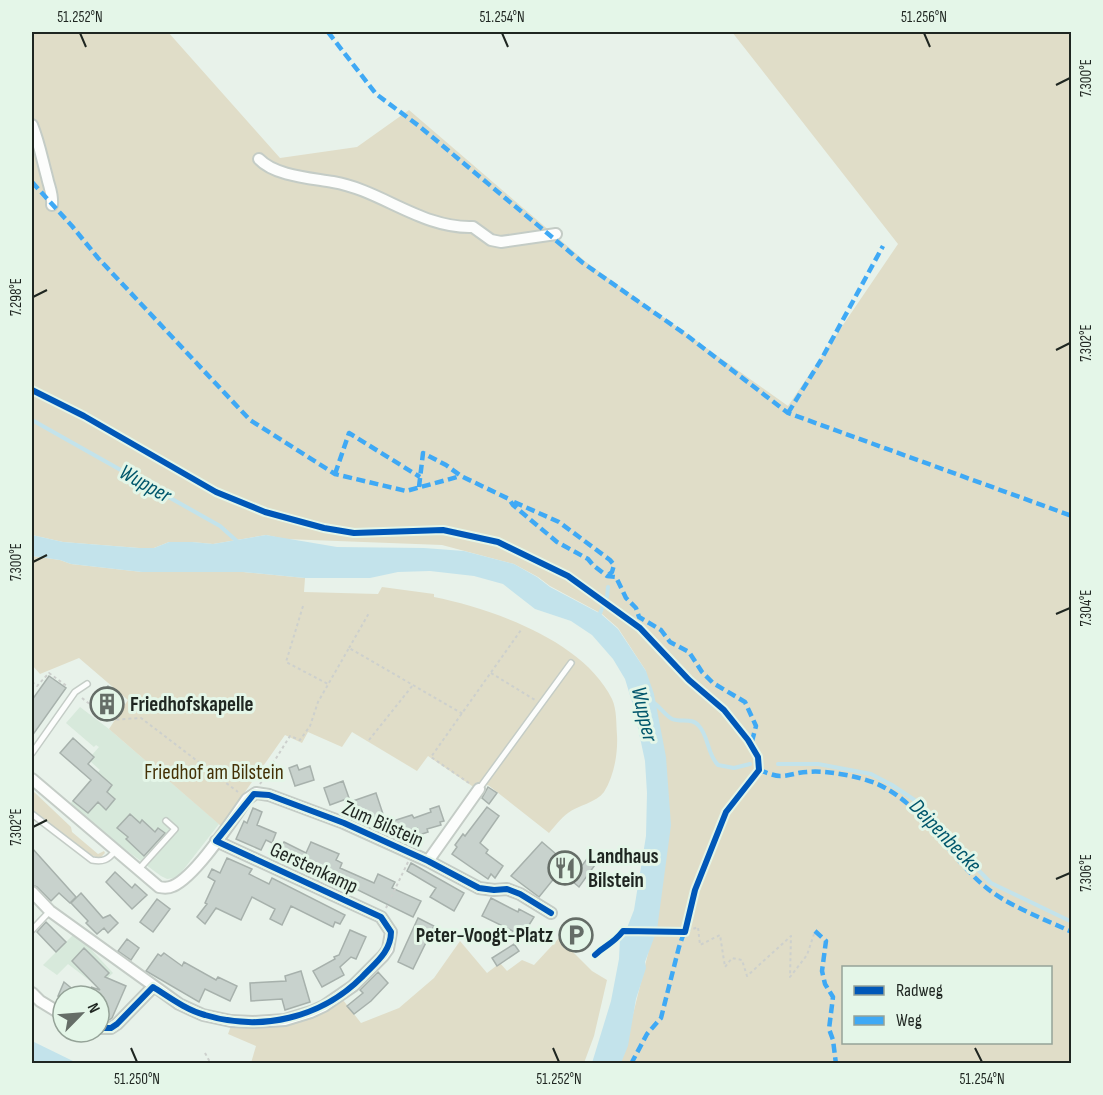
<svg xmlns="http://www.w3.org/2000/svg" width="1103" height="1095" font-family="'Sofia Sans Condensed',sans-serif">
  <style>
    .built { fill: #d7e9db }
    .green { fill: #e0ddc8; fill-rule: evenodd }
    .water { fill: #c3e3eb }
    .lines { fill: none; stroke-linecap: round; stroke-linejoin: round }
    .stream { stroke: #c3e3eb; stroke-width: 4 }
    .building { fill: #c8d2cd; stroke: #a7b1ac; stroke-width: 1.5 }
    .lane-casing { stroke: #c4ccc6; stroke-width: 8 }
    .street-casing { stroke: #c4ccc6; stroke-width: 14 }
    .path { stroke: #cdd0cd; stroke-width: 2; stroke-dasharray: 3 3; stroke-linecap: butt }
    .lane { stroke: #fcfdfc; stroke-width: 5 }
    .street { stroke: #fcfdfc; stroke-width: 10 }
    .quiet { stroke: #3fa9f5; stroke-width: 4.5; stroke-dasharray: 9 4.5; stroke-linecap: butt }
    .cycleway-casing { stroke: #e4f6e8; stroke-width: 10 }
    .cycleway { stroke: #0057b8; stroke-width: 6 }
    .ticks { fill: none; stroke: #1f2621; stroke-width: 2 }
    .labels { text-anchor: middle; dominant-baseline: central; stroke-width: 6; stroke-linejoin: round; paint-order: stroke }
    .poi-label { font-size: 21px; font-weight: bold; fill: #1f2621; stroke: #e4f6e8; text-anchor: start }
    .park-label { font-size: 21px; fill: #443106; stroke: #e4f6e8 }
    .street-label { font-size: 21px; fill: #1f2621; stroke: #e4f6e8 }
    .water-label { font-size: 22px; font-style: italic; fill: #00566b; stroke: #e4f6e8 }
    .neatline { fill: none; stroke: #1f2621; stroke-width: 2 }
    .ticks-label { font-size: 15px; text-anchor: middle; fill: #1f2621 }
  </style>
  <rect width="100%" height="100%" fill="#e8f2ea"/>
  <path class="built" d="M80,707L109,729L219,824L180,874L174,878L167,879L161,876L95,827L70,804L100,770L90,761L94,757L92,755L99,747L96,745L94,747L66,723Z
    M74,934L87,945L113,973L98,987L68,964L57,975L43,965Z"/>
  <path class="green" d="M32,32H168L280,158L357,147L409,110L586,262L788,406L898,244L732,32H1071V1063H621L658,913L646,671L618,628L602,614L550,586L538,577L514,564L442,545L285,539L266,535L213,544L192,542H169L154,548H139L63,542L32,535ZM844,968H1050V1042H844Z
    M32,556L60,560L71,564L142,572H243L305,578L304,592L378,594L382,587L434,594V597C493,609 584,641 612,699C617,710 616,724 617,735C618,754 614,776 604,792C596,803 578,805 568,813C561,818 555,826 549,833L488,785L475,788L428,756L417,771L352,732L342,747L308,732L302,743L285,735L221,826L109,729L128,700L79,658L40,674L32,665Z
    M32,790L71,827L72,832L98,854L104,851L105,853L100,858C77,852 50,825 32,809Z
    M559,938L592,971L607,980L594,1036L584,1063H251L256,1046L228,1034L231,1026C271,1026 308,1020 343,1000L361,1023L399,1008L434,978L460,941L487,973L500,963L507,971L522,960L534,965Z"/>
  <path class="water" d="M32,535L63,542L139,548H154L169,542H192L213,544L266,535L337,547L424,548L464,551L514,564L537,577L550,587L601,614L618,629L646,671L654,694L666,757L671,825L657,930L645,962L646,968L636,999L628,1046L621,1063H592L611,1001L619,959L620,938L627,928L634,910L646,836L647,793L645,761L633,705L625,679L613,659L592,635L571,621L535,609L503,584L474,576L430,571L398,572L370,578H305L243,572H142L71,564L60,560L32,556Z
    M32,1041L77,1063H32Z"/>
  <g class="lines">
    <path class="stream" d="M32,420L220,526L239,543
      M598,618L607,597L608,587
      M654,703C660,707 665,715 672,719C681,723 692,717 699,726C709,737 707,754 718,765L734,768L750,764
      M778,764H818L871,774L892,785L916,801L936,827L991,883L1072,922"/>
  </g>
  <path class="building" d="M49,676L66,688L32,736V700Z
    M108,686L121,696L108,711L96,700Z
    M73,738L94,757L88,764L112,785L107,792L115,799L106,810L98,802L88,813L73,801L91,780L60,753Z
    M297,765L299,770L310,766L314,780L295,786L289,768Z
    M343,781L349,798L330,805L324,788Z
    M488,787L497,793L489,804L482,798Z
    M376,793L383,814L364,820L360,810L354,812L350,802Z
    M439,806L444,821L440,822L441,825L427,829L428,832L419,835L417,828L397,834L393,821L412,815L414,818L431,812L430,809Z
    M487,807L499,816L480,843L488,850L486,853L503,866L495,878L491,874L488,879L452,854L457,847L455,845L463,834L465,836Z
    M253,808L262,812L257,825L276,833L272,843L266,840L261,850L236,839L244,821L247,823Z
    M130,814L140,823L142,820L155,832L158,828L165,833L144,856L126,839L128,837L117,828Z
    M284,842L306,853L311,842L339,854L336,860L342,863L340,868L374,883L378,874L395,882L392,888L421,901L413,917L352,887L351,890L321,877L318,880L316,879L315,874L277,858Z
    M542,842L577,872L587,859L595,865L579,887L560,871L539,897L511,876Z
    M32,848L76,897L70,903L59,893L51,901L37,887L32,885Z
    M227,858L252,869L249,874L269,884L272,878L345,915L340,924L335,922L333,927L291,906L282,925L270,919L275,909L252,897L241,920L216,908L205,924L197,917L207,904L205,903L215,881L208,877L212,869L220,873Z
    M411,863L464,893L454,911L430,897L436,888L407,871Z
    M115,872L132,888L135,884L147,895L132,909L106,882Z
    M81,893L103,918L110,915L118,923L108,933L104,928L97,934L86,923L88,921L71,903Z
    M491,898L518,912L519,909L534,917L519,941L510,936L513,931L482,916Z
    M157,899L170,909L153,932L140,922Z
    M418,918L434,926L413,969L398,962Z
    M46,922L66,942L56,952L37,932Z
    M350,930L366,937L356,959L351,957L340,967L344,975L322,987L313,971L335,959L334,957L339,955Z
    M127,939L139,948L131,960L118,951Z
    M514,944L519,951L497,966L492,958Z
    M84,948L109,973L105,977L126,986L112,1018L109,1020L99,1017V1006L104,1000L91,987L100,990L72,961Z
    M164,953L182,966L184,962L216,980L218,977L237,986L230,1001L205,989L199,1002L146,971L158,954L161,956Z
    M301,971L310,1002L285,1010L282,999L251,1001L250,983L286,981L285,976Z
    M378,972L388,983L371,1001L354,1014L347,1006L363,993L360,990Z
    M64,982L81,996H58Z"/>
  <g class="lines">
    <defs>
      <path id="lane" d="M32,753L75,692L87,684
        M479,789L571,663
        M32,814L92,860C103,862 108,860 115,851
        M139,869L175,829L166,821
        M32,930L50,911"/>
      <path id="street" d="M32,125C39,142 42,159 47,177C49,187 53,193 52,205
        M259,159C275,176 311,178 333,182C381,190 422,229 473,227L491,240L501,242L556,234
        M32,779L159,887C164,888 169,888 173,886C196,876 232,820 247,799L256,793L269,795L344,823L428,861L479,888L494,890L507,889L520,894L551,913
        M428,861L479,789
        M32,892L50,911L179,1004L203,1015L231,1021L253,1022L285,1020L311,1012L324,1006L353,986L383,956L388,949L391,932L381,917L216,841
        M32,993L40,1001L63,1015
        M99,1028H111L117,1024L153,987"/>
    </defs>
    <use href="#lane" class="lane-casing"/>
    <use href="#street" class="street-casing"/>
    <path class="path" d="M303,606L286,662L328,684
      M349,648L369,613
      M491,673L535,700
      M32,682L37,686L49,673L68,687
      M82,698L110,720L141,718L238,792
      M369,740L413,685
      M469,783L431,757L521,630
      M260,784L290,736L300,740L310,726L318,702L349,648L463,714
      M386,908L408,862
      M595,955C606,944 612,945 623,931L685,932L698,927L700,945L720,935L725,967L732,958L742,960L747,976L791,936L790,977L807,955L815,931
      M205,1053L211,1064"/>
    <use href="#lane" class="lane"/>
    <use href="#street" class="street"/>
    <path class="quiet" d="M328,32L376,94L419,126L583,263L685,334L788,413L1072,516
      M32,182L72,226L98,258L250,420L335,474L406,491L461,476
      M788,413L821,360L883,246
      M335,474L349,433L420,477
      M419,487L423,453L446,465L461,476L509,499L513,505L557,542L588,559L593,565L607,576L616,577L626,598L636,608L639,617L661,630L670,642L689,652L702,672L713,683L745,702L756,726L751,745
      M514,502L559,522L610,560L614,565L612,572L607,576
      M759,770C765,772 774,776 780,776C790,776 798,772 807,772C826,770 857,776 875,783C921,802 947,854 983,885C1006,905 1044,919 1072,932
      M815,931L826,941L822,971L825,984L833,997L829,1029L833,1040L836,1064
      M631,1064L647,1034L661,1018L679,947L686,927"/>
    <defs>
      <path id="cycleway" d="M32,390L84,416L216,492L265,512L324,528L354,533L443,530L498,542L568,576L640,628L689,680L724,710L748,740L758,757L759,770L726,812L695,890L685,932L623,931C612,945 606,944 595,955
        M99,1028H111L117,1024L153,987C169,997 186,1010 205,1015C261,1032 321,1018 362,977C375,963 391,952 391,932L381,917L216,841L254,794L269,795L344,823L428,861L479,888L494,890L507,889L520,894L551,913"/>
    </defs>
    <use href="#cycleway" class="cycleway-casing"/>
    <use href="#cycleway" class="cycleway"/>
  </g>
  <path class="ticks" d="M80,33L86,47M502,33L508,47M924,33L930,47M1056,85L1070,78M33,297L47,290M1056,350L1070,343M33,562L47,555M1056,614L1070,608M33,827L47,820M1056,879L1070,873M131,1048L137,1062M553,1048L559,1062M975,1048L982,1062"/>
  <defs>
    <symbol id="building-ring" viewBox="-11 -11 22 22"><circle r="9.5" fill="#e4f6e8" stroke="#656d67" stroke-width="1.5"/><path d="M-4-6H4V6H1V3H-1V6H-4ZM-2.5-4.3h1.7v1.8h-1.7ZM.8-4.3h1.7v1.8H.8ZM-2.5-1h1.7V.8h-1.7ZM.8-1h1.7V.8H.8Z" fill="#656d67"/></symbol>
    <symbol id="restaurant-ring" viewBox="-11 -11 22 22"><circle r="9.5" fill="#e4f6e8" stroke="#656d67" stroke-width="1.5"/><path d="M-5-6h1v4h1v-4h1v4h1v-4h1v5L-1.5 .5V6h-2V.5L-5-1ZM5-6V6H3V1.5H1.5Q1.5-4 5-6Z" fill="#656d67"/></symbol>
    <symbol id="parking-ring" viewBox="-11 -11 22 22"><circle r="9.5" fill="#e4f6e8" stroke="#656d67" stroke-width="1.5"/><path d="M-3.5-5.5H1a3.5 3.5 0 0 1 0 7H-1V5.5H-3.5ZM-1-3.4V-.6H.8a1.4 1.4 0 0 0 0-2.8Z" fill="#656d67"/></symbol>
  </defs>
  <g fill-rule="evenodd">
    <use href="#building-ring" x="88" y="685" width="38" height="38"/>
    <use href="#restaurant-ring" x="546" y="849" width="38" height="38"/>
    <use href="#parking-ring" x="557" y="916" width="38" height="38"/>
  </g>
  <g class="labels">
    <g class="poi-label">
      <text x="130" y="704">Friedhofskapelle</text>
      <text x="588" y="856">Landhaus<tspan x="588" dy="24">Bilstein</tspan></text>
      <text x="553" y="935" text-anchor="end">Peter-Voogt-Platz</text>
    </g>
    <g class="park-label">
      <text x="214" y="772">Friedhof am Bilstein</text>
    </g>
    <g class="street-label">
      <text transform="translate(383 824) rotate(24)">Zum Bilstein</text>
      <text transform="translate(314 868) rotate(25)">Gerstenkamp</text>
    </g>
    <g class="water-label">
      <text transform="translate(145 484) rotate(29)">Wupper</text>
      <text transform="translate(644 714) rotate(77)">Wupper</text>
      <text transform="translate(945 836) rotate(46)">Deipenbecke</text>
    </g>
  </g>
  <rect width="1103" height="1095" fill="none" stroke="#e4f6e8" stroke-width="66"/>
  <rect x="842" y="966" width="210" height="78" fill="#e4f6e8" stroke="#95a398" stroke-width="1.5"/>
  <rect x="854" y="986" width="30" height="9" fill="#0057b8" stroke="#95a398" stroke-width="1.5"/>
  <text x="896" y="996" font-size="18" fill="#1f2621">Radweg</text>
  <rect x="854" y="1016" width="30" height="9" fill="#3fa9f5" stroke="#95a398" stroke-width="1.5"/>
  <text x="896" y="1026" font-size="18" fill="#1f2621">Weg</text>
  <g transform="translate(81 1014) rotate(65)"><circle r="28" fill="#e4f6e8" stroke="#95a398" stroke-width="1.5"/>
  <path d="M0-4.5L10 22L0 15L-10 22Z" fill="#656d67"/>
  <text y="-9" font-size="16" font-weight="bold" text-anchor="middle" fill="#1f2621">N</text>
  </g>
  <rect x="33" y="33" width="1037" height="1029" class="neatline"/>
  <g class="ticks-label">
    <text x="80" y="22">51.252°N</text>
    <text x="502" y="22">51.254°N</text>
    <text x="924" y="22">51.256°N</text>
    <text transform="translate(1086 78) rotate(-90)" y="5">7.300°E</text>
    <text transform="translate(16 297) rotate(-90)" y="5">7.298°E</text>
    <text transform="translate(1086 343) rotate(-90)" y="5">7.302°E</text>
    <text transform="translate(16 562) rotate(-90)" y="5">7.300°E</text>
    <text transform="translate(1086 608) rotate(-90)" y="5">7.304°E</text>
    <text transform="translate(16 827) rotate(-90)" y="5">7.302°E</text>
    <text transform="translate(1086 873) rotate(-90)" y="5">7.306°E</text>
    <text x="137" y="1084">51.250°N</text>
    <text x="559" y="1084">51.252°N</text>
    <text x="982" y="1084">51.254°N</text>
  </g>
</svg>
